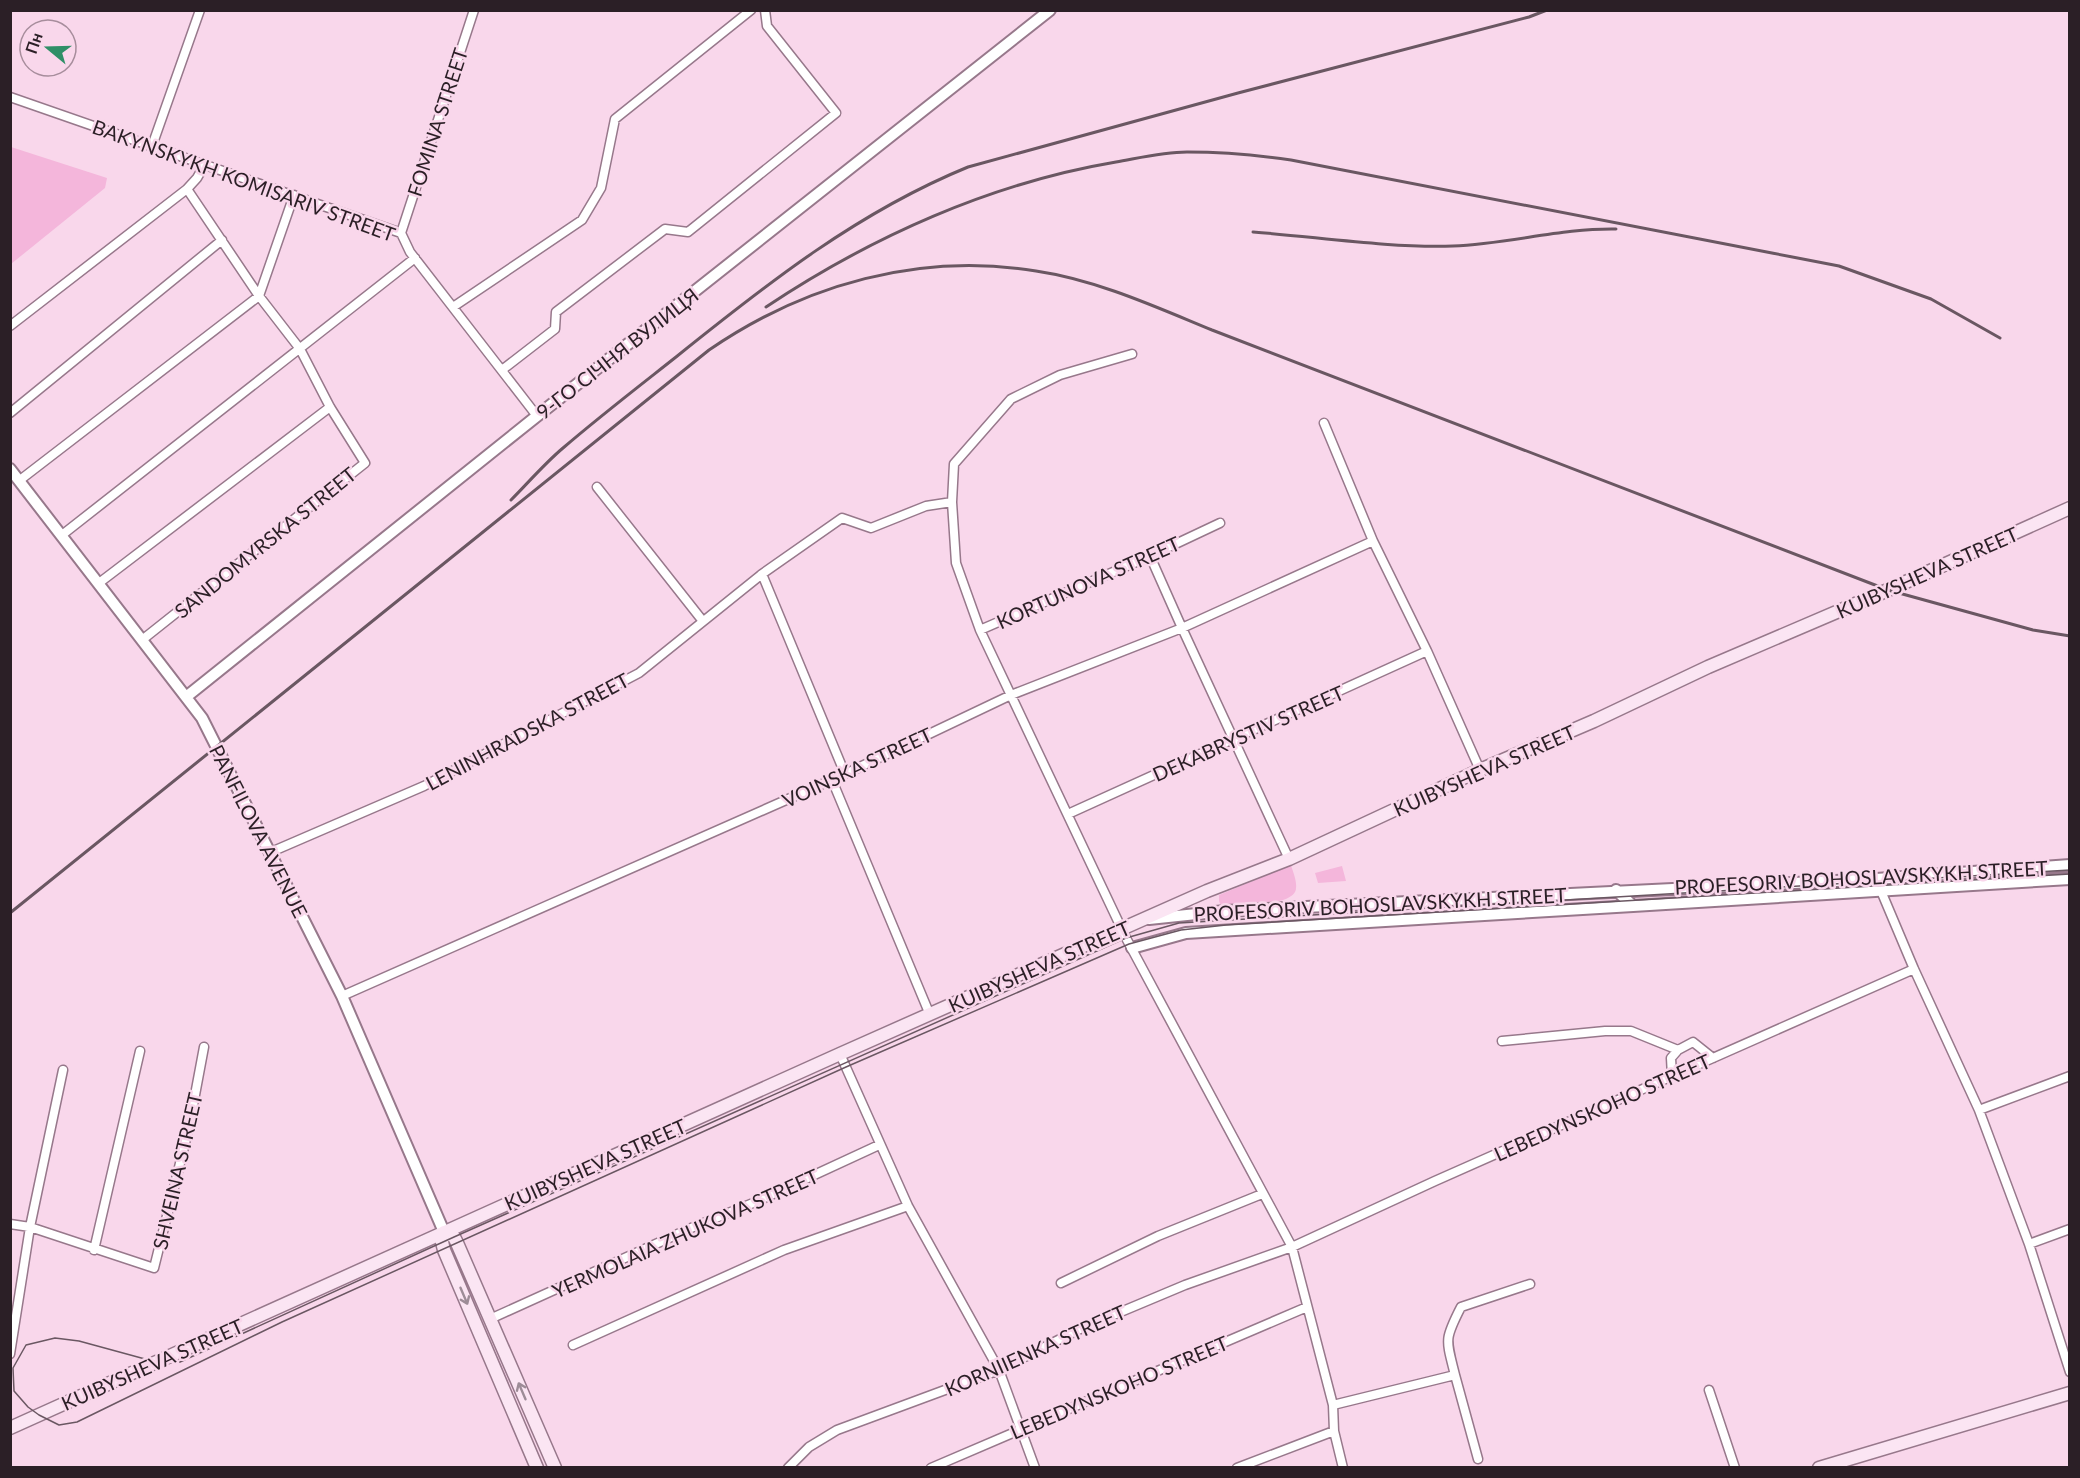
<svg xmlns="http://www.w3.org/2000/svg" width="2080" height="1478" font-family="Lato,sans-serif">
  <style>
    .green { fill: #f4b6db }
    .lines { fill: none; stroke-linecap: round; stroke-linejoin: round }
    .minor-casing { stroke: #97788b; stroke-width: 11 }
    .tertiary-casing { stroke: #97788b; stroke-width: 14 }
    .secondary-casing { stroke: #97788b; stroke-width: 15 }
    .minor { stroke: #fff; stroke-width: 8 }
    .tertiary { stroke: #fff; stroke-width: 10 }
    .secondary { stroke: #fbe5f3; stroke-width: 12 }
    .tram { stroke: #6a5762; stroke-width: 1.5 }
    .rail { stroke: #6a5762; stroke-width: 3 }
    .oneway { stroke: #9d8c97 }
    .labels { text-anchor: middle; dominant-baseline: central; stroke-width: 5; stroke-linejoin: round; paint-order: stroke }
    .street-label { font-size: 20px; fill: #2b1f26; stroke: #f9d7eb }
  </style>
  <rect width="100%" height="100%" fill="#f9d7eb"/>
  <path class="green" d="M11,147L107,178L105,188L11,264Z
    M1291,865C1293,872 1297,881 1296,888C1296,907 1236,905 1221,906L1219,901V895Z
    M1342,866L1346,881L1318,883L1315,873Z"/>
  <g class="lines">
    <defs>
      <path id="minor" d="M10,97L401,233L410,252L537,416
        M152,146L200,10
        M401,233L474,10
        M453,307L582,220L601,188L615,119L751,10
        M10,326L187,189
        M1132,354L1060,375L1011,399L954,464L952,502L956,563L980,630L1150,556L1220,523
        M502,370L555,329L556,312L665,229L688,232L836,113L767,26L765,10
        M10,413L222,240
        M1324,423L1373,541L1427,651L1480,770
        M20,480L259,296L294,195
        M597,487L702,620
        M62,535L415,258
        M1150,556L1182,628L1289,859
        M762,574L845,774
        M99,583L330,407
        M980,630L1126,938L1292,1247L1333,1405L1334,1431L1343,1468
        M142,640L365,463L330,407L300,349L259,296L187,189L197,178L205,164
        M832,780L930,1015
        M1068,814L1427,651
        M271,852L424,786L639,673L762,574L842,518L871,528L926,506L952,502
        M1876,879L1914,969L1979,1110L2029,1244L2070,1372
        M342,996L845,774L1011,695L1182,628L1373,541
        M1502,1041L1605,1031H1631L1678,1050L1671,1058L1672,1076
        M1678,1050L1693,1042L1713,1058
        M840,1054L908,1206L999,1370L1035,1468
        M63,1070L30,1227L154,1268L189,1127L204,1047
        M1979,1110L2070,1076
        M10,1224L30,1227L10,1354
        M2029,1244L2070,1229
        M94,1250L140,1051
        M1061,1283L1158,1236L1262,1194
        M490,1319L691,1228L758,1201L879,1145
        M573,1345L784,1250L908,1206
        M1455,1375L1478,1459
        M1709,1390L1735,1468
        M1333,1405L1455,1375C1446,1339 1444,1340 1461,1307L1530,1284
        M788,1468L809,1447L837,1430L999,1370L1080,1329L1185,1285L1292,1247L1435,1181L1914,969
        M931,1468L1307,1307
        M1237,1468L1334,1431"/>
      <path id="tertiary" d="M10,469L202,718L342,996L444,1232
        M186,697L537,416L1050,10
        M1616,890L1633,906L2070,879
        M1149,919L1225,911L1876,879L2070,865
        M1132,948L1186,933L1633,906"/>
      <path id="secondary" d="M444,1232L454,1237L457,1243L555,1468
        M444,1232L442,1242L444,1250L537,1468
        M10,1428L840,1054L1207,891L1289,859L1480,770L1594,721L1708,667L1888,590L2070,508
        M1819,1468L2070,1393"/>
    </defs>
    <use href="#minor" class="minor-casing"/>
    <use href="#tertiary" class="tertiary-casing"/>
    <use href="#secondary" class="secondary-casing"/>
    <use href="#minor" class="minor"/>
    <use href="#tertiary" class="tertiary"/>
    <use href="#secondary" class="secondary"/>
    <path class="tram" d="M2070,870L1179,923L1126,938L454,1237L180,1362H156L79,1341L55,1338L26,1345L13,1368L14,1391L28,1407L39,1415L59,1425L77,1422L282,1322L846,1067L1129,944L1181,930L1226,925L2070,874"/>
    <path class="rail" d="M1253,232C1319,237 1387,248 1453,246C1508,244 1562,228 1616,229
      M766,307C871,237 991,183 1116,162C1139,158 1163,152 1187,152C1222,152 1257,155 1291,160L1839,266L1931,299L2000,338
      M511,500C528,483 544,464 563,448C599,417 638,387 676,357C768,283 858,212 968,167L1238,93L1529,17L1547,10
      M10,913L709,350C805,284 920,252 1036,271C1097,280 1156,307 1212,330L1888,590L2033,630L2070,636"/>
  </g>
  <defs><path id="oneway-shaft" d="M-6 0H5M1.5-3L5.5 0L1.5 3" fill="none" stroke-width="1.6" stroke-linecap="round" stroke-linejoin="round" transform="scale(1.5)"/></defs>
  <g class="oneway">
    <use href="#oneway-shaft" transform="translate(464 1296) rotate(67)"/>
    <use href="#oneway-shaft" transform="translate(522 1391) rotate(-113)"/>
  </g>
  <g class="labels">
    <g class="street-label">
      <text transform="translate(437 122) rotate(-72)">FOMINA STREET</text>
      <text transform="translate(244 180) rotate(20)">BAKYNSKYKH KOMISARIV STREET</text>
      <text transform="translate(617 353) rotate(-38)">9-ГО СІЧНЯ ВУЛИЦЯ</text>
      <text transform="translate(265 542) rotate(-39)">SANDOMYRSKA STREET</text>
      <text transform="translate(1927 572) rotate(-24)">KUIBYSHEVA STREET</text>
      <text transform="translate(1088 582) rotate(-24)">KORTUNOVA STREET</text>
      <text transform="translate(527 731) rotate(-28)">LENINHRADSKA STREET</text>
      <text transform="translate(1248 733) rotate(-24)">DEKABRYSTIV STREET</text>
      <text transform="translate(857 767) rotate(-25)">VOINSKA STREET</text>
      <text transform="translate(1484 770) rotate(-24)">KUIBYSHEVA STREET</text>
      <text transform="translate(259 831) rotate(63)">PANFILOVA AVENUE</text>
      <text transform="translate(1861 877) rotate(-3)">PROFESORIV BOHOSLAVSKYKH STREET</text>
      <text transform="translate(1380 904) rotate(-3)">PROFESORIV BOHOSLAVSKYKH STREET</text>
      <text transform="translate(1039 966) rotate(-24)">KUIBYSHEVA STREET</text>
      <text transform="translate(1602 1107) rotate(-24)">LEBEDYNSKOHO STREET</text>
      <text transform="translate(595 1164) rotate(-24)">KUIBYSHEVA STREET</text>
      <text transform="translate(177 1171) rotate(-77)">SHVEINA STREET</text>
      <text transform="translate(685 1233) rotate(-24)">YERMOLAIA ZHUKOVA STREET</text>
      <text transform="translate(1035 1350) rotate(-24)">KORNIIENKA STREET</text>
      <text transform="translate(152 1364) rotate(-24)">KUIBYSHEVA STREET</text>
      <text transform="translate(1119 1387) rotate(-23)">LEBEDYNSKOHO STREET</text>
    </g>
  </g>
  <rect width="2080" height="1478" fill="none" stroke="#2b1f26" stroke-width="24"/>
  <g transform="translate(48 48) rotate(289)"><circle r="28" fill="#f9d7eb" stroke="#a78d9c" stroke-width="1.5"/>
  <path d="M0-4.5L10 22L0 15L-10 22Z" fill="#2f8f67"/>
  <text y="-9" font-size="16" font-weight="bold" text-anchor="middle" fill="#2b1f26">Пн</text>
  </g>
</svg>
